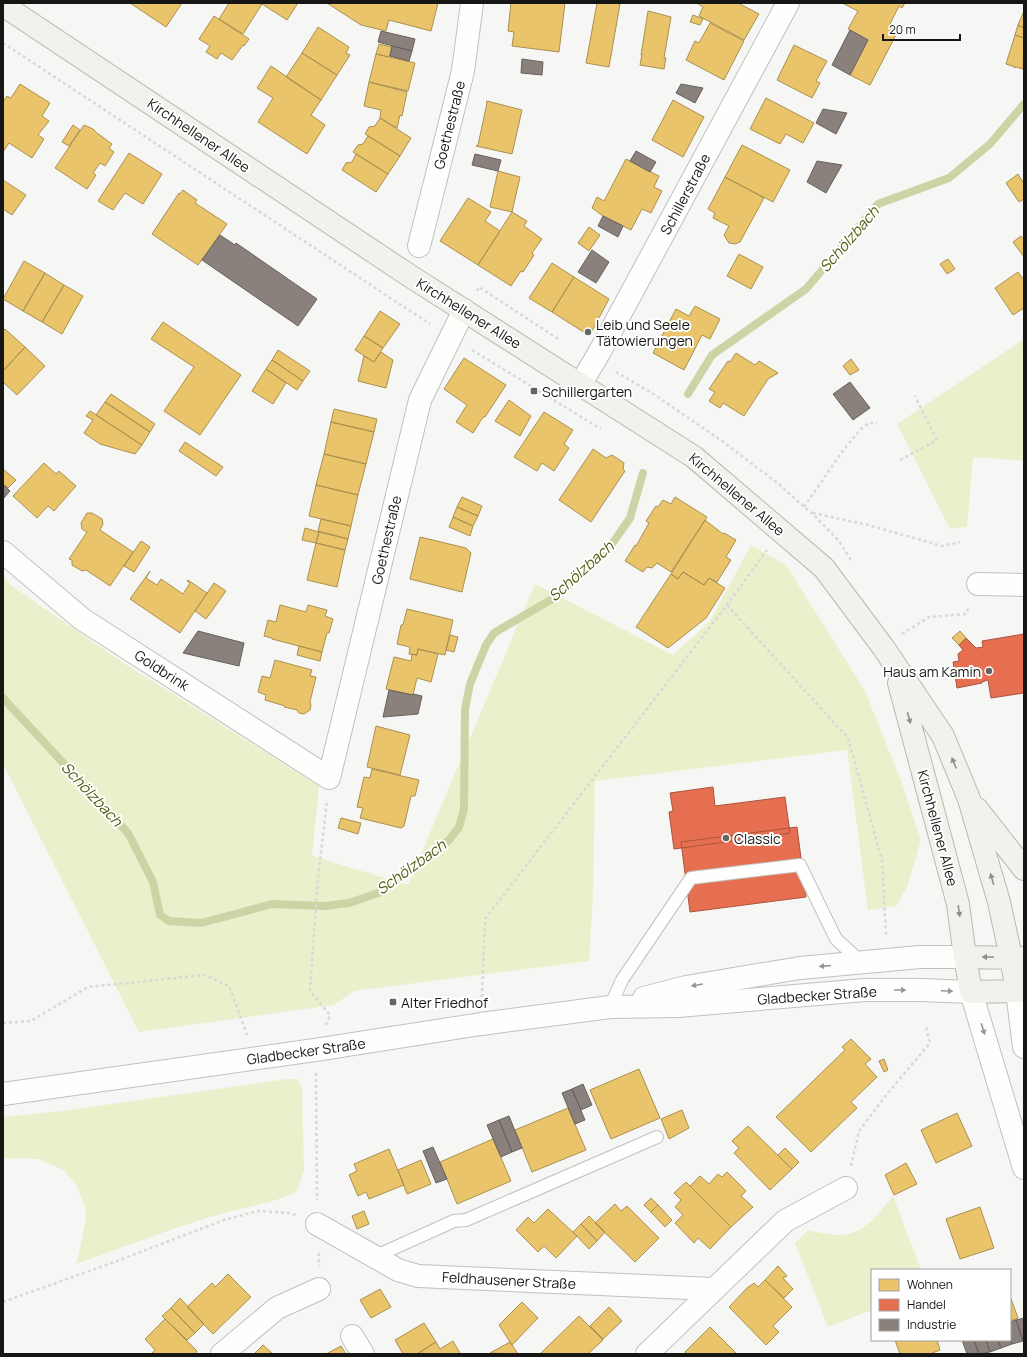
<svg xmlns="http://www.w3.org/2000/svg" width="1027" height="1357" font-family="Manrope,sans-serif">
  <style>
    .green { fill: #eaf0cc }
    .homes { fill: #e9c46a; stroke: #aa9050 }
    .shops { fill: #e76f51; stroke: #a8553f }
    .industry { fill: #8a817c; stroke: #67615d }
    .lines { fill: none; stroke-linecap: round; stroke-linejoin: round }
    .stream { stroke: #cdd3a4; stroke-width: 8 }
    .service-casing { stroke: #c0c1bf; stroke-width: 14 }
    .minor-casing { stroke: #c0c1bf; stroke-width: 24 }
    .secondary-casing { stroke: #c0c1bf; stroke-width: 24 }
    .primary-casing { stroke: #b8b9af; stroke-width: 24 }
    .path { stroke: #d8d8d7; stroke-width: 2.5; stroke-dasharray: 3 3; stroke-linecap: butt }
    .service { stroke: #fefefd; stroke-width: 12 }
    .minor { stroke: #fefefd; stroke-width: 22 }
    .secondary { stroke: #fefefd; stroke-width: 22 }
    .primary { stroke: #f1f2ec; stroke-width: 22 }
    .oneway { fill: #8e8f8b }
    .oneway2 { fill: #969695 }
    .poi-dot { fill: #646563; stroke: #fff; stroke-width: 1.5 }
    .labels { text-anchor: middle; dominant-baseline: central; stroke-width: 4; stroke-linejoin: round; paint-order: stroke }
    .street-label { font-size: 14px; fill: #161715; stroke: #fff }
    .poi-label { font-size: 14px; fill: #161715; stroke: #fff; text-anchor: start }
    .water-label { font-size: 15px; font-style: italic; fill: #545a0f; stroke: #fff }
  </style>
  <rect width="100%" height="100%" fill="#f6f7f4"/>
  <path class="green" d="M1024,339V461L973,457L967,527L950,529L897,424Z
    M751,545L786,565L865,691L903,786L921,840L907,887L896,906L868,910L847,750L595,781L593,894L589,961L354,991L334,1005L139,1032L3,764V577L12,586L122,662L319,786L312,856L408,885L535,584L673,655L710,621Z
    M287,1079H297L302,1088L304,1170L297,1191C276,1203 248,1206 224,1213C174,1227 125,1247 76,1264L78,1257L85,1224L86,1209L76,1184L63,1170L48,1163L38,1159L3,1158V1117L62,1111Z
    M893,1196L921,1270H872V1310L828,1327L795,1243L808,1230C817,1232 827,1234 836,1235C864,1236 876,1216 893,1196Z"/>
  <path class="homes" d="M130,3H182L166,27Z
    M229,3H298L287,20L262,4L243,34L219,19Z
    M327,3H438L431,31L389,20L386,31L361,25Z
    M511,3H565L559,52L512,46L514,32L508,31Z
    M597,3H615L620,4L609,67L586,63Z
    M697,3H738L759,14L744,40L699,16L703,7Z
    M842,3H905L902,8L899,6L889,26L898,31L870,85L850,75L868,40L848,29L858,11Z
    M648,11L671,17L664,58H666L664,69L640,65L642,54L641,55Z
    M1024,11V28L1018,25Z
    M693,15L703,19L700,25L690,22Z
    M214,16L249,39L244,46L243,45L232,60L221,53L217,59L206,52L210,46L199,39Z
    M710,23L744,41L724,80L686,60L695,41L699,43Z
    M1018,25L1024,28V38L1015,35Z
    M318,27L349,47L346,53L350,55L337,75L302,53Z
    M1015,35L1024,38L1023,69L1016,67L1014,68L1015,67L1006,64Z
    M379,44L392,47L389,57L376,54Z
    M794,45L827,61L816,81L820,83L812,98L777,80Z
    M302,53L337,75L321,100L286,77Z
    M376,54L415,63L408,91L369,82Z
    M271,66L321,100L311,115L325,125L307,154L258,122L273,98L257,88Z
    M369,82L407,92L402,116L400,115L397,128L380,118L381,110L364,106Z
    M20,84L50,103L42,116L49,121L38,135L44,139L32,158L9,143L3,152V102L7,96L11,98Z
    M766,98L814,123L803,143L786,134L780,144L750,129Z
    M673,100L704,117L683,157L652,140Z
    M487,101L522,110L512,154L476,146L478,145L487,103L486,102Z
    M380,118L411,138L400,156L365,134L369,127L375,126Z
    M73,125L80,130L69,146L62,142Z
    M84,125L93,129L97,133L112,144L109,148L114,152L105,166L100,163L93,173L96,175L87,189L55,168Z
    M368,136L400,156L388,174L353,152L358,145L363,144Z
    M742,145L790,170L773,202L725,177Z
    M129,153L162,174L143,204L125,193L113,210L98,201Z
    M356,154L388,174L376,192L342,170L346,163L352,162Z
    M626,159L659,176L654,187L662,191L651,213L642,209L631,230L603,216L592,208L597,197L604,201Z
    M498,171L520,177L512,212L490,207Z
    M1018,174L1024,184V199L1019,202L1006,183Z
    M725,177L764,198L740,242L735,244L729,243L724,235L729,226L713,218L715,213L708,209Z
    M3,180L26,195L12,215L3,209Z
    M183,190L197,200L195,203L227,224L198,265L152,234L179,193L180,194Z
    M468,198L491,212L485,221L500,231L478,265L440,241Z
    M512,212L527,221L524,226L542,239L532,253L534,255L523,272L521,271L511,286L478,265Z
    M589,227L600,235L589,251L578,243Z
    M1021,236L1024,240V257L1013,242Z
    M739,254L763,267L751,289L727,276Z
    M948,259L955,269L947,274L940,264Z
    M24,261L45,273L23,311L3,299Z
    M552,263L574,277L552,312L529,298Z
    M1018,272L1024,280V308L1013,315L995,288Z
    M45,273L64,285L42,322L23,311Z
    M574,277L609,299L592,331L585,333L552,312Z
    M64,285L83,296L62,334L42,322Z
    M695,306L720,319L710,339L702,335L684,370L653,353L676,309L689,316Z
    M380,311L400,324L383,348L364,336Z
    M163,322L241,375L200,435L164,411L194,367L151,339Z
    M5,329L25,347L3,371V331Z
    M364,336L383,348L374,362L355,350Z
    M25,347L45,366L17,395L3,382V371Z
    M278,350L310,371L303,381L272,360Z
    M381,352L393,360L386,388L358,381L364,356L374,362Z
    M736,353L755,365L759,361L778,373L768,379L744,416L723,403L720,408L709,401L715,392L709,389L728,361L730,362Z
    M464,358L506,385L485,417H483L473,433L456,422L467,405L444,389Z
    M851,359L859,370L850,375L843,366Z
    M272,360L303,381L297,390L266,369Z
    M266,369L286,383L273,404L252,391Z
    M111,394L155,424L150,432L105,402Z
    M509,400L531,416L520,436L495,421Z
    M105,402L150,432L142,445L96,415Z
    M334,409L377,419L374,432L331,422Z
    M90,411L142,445L135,454L100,444L84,433L93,420L86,416Z
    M544,412L573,430L564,444L569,448L554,471L542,463L537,471L514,457Z
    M331,422L374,432L366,464L324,454Z
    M185,442L223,467L216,476L179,451Z
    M593,449L606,458L612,455L624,463L623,469L625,471L591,522L559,500Z
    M324,454L366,464L358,495L316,485Z
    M44,463L56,474L59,471L76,486L54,511L48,506L37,518L13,496Z
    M3,469L16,480L8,488L3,484Z
    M316,485L358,495L351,526L309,516Z
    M462,497L482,506L478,516L457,507Z
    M675,497L707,517L671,572L657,563L652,568L647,567L643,572L625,561L635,545L636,546L649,523L646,521L656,506L658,507L663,500L671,504Z
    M457,507L478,516L473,526L453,517Z
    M87,513H92L102,519L103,524L100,530L133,552L110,586L86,570L82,571L72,565V560L69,559L87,532L82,529L81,523Z
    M453,517L473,526L470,536L449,527Z
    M321,519L351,526L348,539L318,531Z
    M705,520L723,534L724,533L736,540L726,557L731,560L717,582L709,578L704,585L683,572L678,579L671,574Z
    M305,528L319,532L316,543L302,540Z
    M319,532L348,539L345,550L316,543Z
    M420,537L466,548L471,553L462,592L410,579Z
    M141,541L150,547L134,572L124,566Z
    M316,543L345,550L337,587L307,580Z
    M150,571L146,578L157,585L161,579L183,594L190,583L187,581L188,580L207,593L180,633L130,599Z
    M683,572L704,585L709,578L725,588L706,618L668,648L636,627L671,574L678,579Z
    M214,583L226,591L206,619L195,611Z
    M280,605L306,612L308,605L327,610L325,616L333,619L329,633H327L322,652L272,639V638L264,636L268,620L276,622Z
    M407,609L453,620L445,655L418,649L417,655L409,654L410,647L397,644L401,625H403Z
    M960,631L966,638L959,645L952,638Z
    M450,635L458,637L454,652L446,650Z
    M299,646L322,652L320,661L297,655Z
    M418,649L438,654L431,682L417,678L413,695L386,689L394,657L411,661L412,654L417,655Z
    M275,660L312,670L310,676L316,677L310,702L311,705L310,710L304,714L299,713L297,710L284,707L285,706L265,700L266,695L258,692L262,676L270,678Z
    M376,726L410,735L400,775L367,767Z
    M372,769L419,780L415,796H411L404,826L401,828L360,818L363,808L357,807L364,777L370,778Z
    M341,818L361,823L358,834L338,828Z
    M851,1039L871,1059L865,1064L877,1077L851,1102L857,1108L811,1152L776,1117L845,1050L842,1047Z
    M884,1059L888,1070L884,1072L879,1061Z
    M639,1069L660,1118L611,1139L590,1090Z
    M568,1108L586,1150L532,1172L515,1130Z
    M682,1110L689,1128L669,1139L661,1119Z
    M957,1113L972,1146L936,1163L921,1130Z
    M748,1126L792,1169L770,1190L734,1153L739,1148L732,1141Z
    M493,1139L511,1181L457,1204L440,1162Z
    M785,1148L799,1162L792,1169L778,1155Z
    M389,1149L404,1185L369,1199L366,1192L358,1196L349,1175L357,1171L354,1164Z
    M421,1160L431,1184L407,1194L398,1170Z
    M906,1163L917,1184L894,1195L885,1175Z
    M727,1172L746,1191L741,1196L753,1207L731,1227L690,1186L700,1176L709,1184L718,1174L722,1177Z
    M686,1182L731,1227L710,1249L698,1238L694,1243L675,1223L683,1215L675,1207L681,1200L674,1193Z
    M651,1198L658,1205L651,1212L644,1205Z
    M615,1204L621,1211L627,1206L659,1238L635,1262L595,1223Z
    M658,1205L672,1220L665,1227L651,1212Z
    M980,1207L994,1248L960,1259L946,1219Z
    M548,1209L577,1236L556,1258L544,1246L538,1252L516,1230L528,1217L534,1223Z
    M364,1211L369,1224L357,1229L352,1216Z
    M589,1216L605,1232L597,1241L581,1224Z
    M581,1224L597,1241L589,1249L573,1232Z
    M778,1266L787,1276L783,1278L793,1289L784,1298L765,1280Z
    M228,1274L251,1297L213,1334L187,1307L212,1283L215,1287Z
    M765,1280L792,1307L773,1326L779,1332L766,1345L729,1307L747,1288L754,1283L758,1287Z
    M380,1289L391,1307L371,1318L360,1300Z
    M1010,1296L1018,1318L1010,1321Z
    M180,1298L204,1324L195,1333L171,1308Z
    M522,1302L538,1318L512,1345L499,1325Z
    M609,1307L622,1321L603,1339L590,1326Z
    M171,1308L195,1333L187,1340L162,1316Z
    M579,1316L603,1340L588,1354H540Z
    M165,1319L197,1351L195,1354H151L155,1350L145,1339Z
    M424,1323L436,1342L417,1354H403L395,1340Z
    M710,1327L737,1354H687L685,1352Z
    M895,1340H937L940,1350L930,1354H900Z
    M453,1341L460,1353L459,1354H417L436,1342L440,1349Z
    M510,1342L518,1354L490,1353Z
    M263,1345L273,1354H254Z
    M341,1346L346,1354H326Z"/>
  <path class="shops" d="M1024,634V693L991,698L988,680L982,682V683L957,688L953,662L959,661L958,654L963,650L959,645L966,638L976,648L983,647L982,641Z
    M713,787L715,806L785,797L790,833L674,849L669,812L673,811L670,793Z
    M797,827L806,897L690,912L681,842Z"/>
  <path class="industry" d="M850,30L868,40L850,75L832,65Z
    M381,31L415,39L412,51L378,42Z
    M392,46L412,51L409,61L390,56Z
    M522,59L543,62L542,75L521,73Z
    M681,84L703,88L695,103L676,93Z
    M823,109L847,113L836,134L816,123Z
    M636,151L656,162L650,172L630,161Z
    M475,154L501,160L498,171L472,165Z
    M817,161L842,165L826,193L807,182Z
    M603,216L623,226L618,237L598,226Z
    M220,235L235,245L236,243L317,299L298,326L202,260Z
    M592,250L609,262L596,283L578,272Z
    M850,382L870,408L853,420L833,394Z
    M3,484L10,491L3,499Z
    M198,631L244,643L239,666L183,653Z
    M389,690L413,695V694L422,696L418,714L383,717Z
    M583,1084L592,1105L581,1110L572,1089Z
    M572,1089L585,1120L575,1124L562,1093Z
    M509,1116L522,1148L512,1152L499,1120Z
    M499,1120L512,1152L501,1157L487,1125Z
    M433,1147L447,1179L436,1183L423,1151Z
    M1024,1318V1340L1023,1341L1016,1320Z
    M1016,1320L1023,1341L1012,1344L1010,1339V1322Z
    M1010,1339L1012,1344L1001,1348L998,1340H1010Z
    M962,1340H974L979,1354H967Z
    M974,1340H986L990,1352L979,1354Z
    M986,1340H998L1001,1348L990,1352Z"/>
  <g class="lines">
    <path class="stream" d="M688,394L712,355L806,289L878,204L949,178L990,144L1024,104
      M3,698L128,833L153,882L160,915L169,921L201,923L272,904L325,906L349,903L381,892L449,840L459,827L464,809L465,709L470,684L486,645L494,633L559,595L612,544L630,518L643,473"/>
    <defs>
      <path id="service" d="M610,1007L622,980L691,878L800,865L836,939L861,962
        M374,1257L454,1221L466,1220L657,1137"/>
      <path id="minor" d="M419,246L463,71L472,3
        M580,385L599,353L788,3
        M3,552L82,619L329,778L420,400L464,310
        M978,584L1024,585
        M1017,991L1024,1047
        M971,992L1024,1168
        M317,1224L398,1270L418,1276L713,1289
        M352,1336L363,1354
        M222,1354L277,1308L319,1289
        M647,1354L785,1221L846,1188"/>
      <path id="secondary" d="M644,998L686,987L800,968L920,957H965
        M3,1094L315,1050L481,1024L610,1007L678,1006L865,990H922L971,992"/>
      <path id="primary" d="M3,5L410,276L694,457L824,568L883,647L943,736L969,799L999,902L1011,957L1017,991
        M899,683L958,904L965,957L971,992L1024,991
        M977,809L1024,869
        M965,957L1024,958"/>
    </defs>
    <use href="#service" class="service-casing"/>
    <use href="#minor" class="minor-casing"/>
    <use href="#secondary" class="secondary-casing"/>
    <use href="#primary" class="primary-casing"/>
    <path class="path" d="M3,43L430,324
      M477,291L479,287L560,340
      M472,350L601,429
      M616,372L652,393L722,441L780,485L804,507L812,513L839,541L852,562
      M900,460L937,440L915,396
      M804,507L844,449L861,429L869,423H877
      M813,513L868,525L942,546L960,542
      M727,605L848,738L882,860L886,935
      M902,634L929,617L966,614L969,606
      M482,997L485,919L727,605L767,550
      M3,1023L31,1021L88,987L204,975L229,986L247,1035
      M326,1025L330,1015L310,991L318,878L327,800
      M316,1073L317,1200
      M851,1166L859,1131L887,1094L930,1043L926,1027
      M319,1253V1266
      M3,1302L117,1261L224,1220L258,1211L290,1213L296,1215"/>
    <use href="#service" class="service"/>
    <use href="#minor" class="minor"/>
    <use href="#secondary" class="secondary"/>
    <use href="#primary" class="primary"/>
  </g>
  <defs><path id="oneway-solid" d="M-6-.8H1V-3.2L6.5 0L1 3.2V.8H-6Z"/></defs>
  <g class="oneway">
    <use href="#oneway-solid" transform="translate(909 718) rotate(75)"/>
    <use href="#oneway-solid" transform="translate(954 763) rotate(-113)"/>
    <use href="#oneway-solid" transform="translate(992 879) rotate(-106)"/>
    <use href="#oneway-solid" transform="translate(959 911) rotate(82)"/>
    <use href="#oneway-solid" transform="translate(988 957) rotate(180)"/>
  </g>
  <g class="oneway2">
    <use href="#oneway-solid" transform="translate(825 966) rotate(175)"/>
    <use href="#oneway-solid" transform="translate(697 985) rotate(170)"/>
    <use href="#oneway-solid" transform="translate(900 990)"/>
    <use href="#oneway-solid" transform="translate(947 991) rotate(2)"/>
    <use href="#oneway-solid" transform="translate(983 1029) rotate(73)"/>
  </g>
  <g class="poi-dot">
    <circle cx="588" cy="332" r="4"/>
    <rect x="530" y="387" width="8" height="8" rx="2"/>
    <circle cx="989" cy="671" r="4"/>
    <circle cx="726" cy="838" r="4"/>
    <rect x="389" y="998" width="8" height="8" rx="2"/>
  </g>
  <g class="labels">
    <g class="street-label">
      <text transform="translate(449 125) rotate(-76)">Goethestraße</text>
      <text transform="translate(199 135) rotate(34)">Kirchhellener Allee</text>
      <text transform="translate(685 194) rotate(-62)">Schillerstraße</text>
      <text transform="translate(469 313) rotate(32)">Kirchhellener Allee</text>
      <text transform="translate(737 494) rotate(40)">Kirchhellener Allee</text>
      <text transform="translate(386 540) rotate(-77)">Goethestraße</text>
      <text transform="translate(162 670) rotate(33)">Goldbrink</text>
      <text transform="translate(938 828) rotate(75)">Kirchhellener Allee</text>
      <text transform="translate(817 995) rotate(-4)">Gladbecker Straße</text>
      <text transform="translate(306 1051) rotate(-8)">Gladbecker Straße</text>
      <text transform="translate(509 1280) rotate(3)">Feldhausener Straße</text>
    </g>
    <g class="poi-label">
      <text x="596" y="324">Leib und Seele<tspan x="596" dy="16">Tätowierungen</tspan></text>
      <text x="542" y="391">Schillergarten</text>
      <text x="981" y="671" text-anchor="end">Haus am Kamin</text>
      <text x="734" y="838">Classic</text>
      <text x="401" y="1002">Alter Friedhof</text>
    </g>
    <g class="water-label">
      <text transform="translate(849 239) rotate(-49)">Schölzbach</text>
      <text transform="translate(581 571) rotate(-42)">Schölzbach</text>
      <text transform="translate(92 794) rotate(47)">Schölzbach</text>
      <text transform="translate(411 867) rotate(-36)">Schölzbach</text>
    </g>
  </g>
  <rect width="1027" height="1357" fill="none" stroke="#161715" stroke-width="8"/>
  <rect x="871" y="1269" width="140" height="72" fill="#ffffff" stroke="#a2a2a1"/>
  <rect x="879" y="1279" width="20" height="12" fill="#e9c46a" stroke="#a2a2a1"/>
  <text x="907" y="1289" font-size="12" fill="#161715">Wohnen</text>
  <rect x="879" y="1299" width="20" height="12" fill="#e76f51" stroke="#a2a2a1"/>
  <text x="907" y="1309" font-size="12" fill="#161715">Handel</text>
  <rect x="879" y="1319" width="20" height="12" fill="#8a817c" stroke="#a2a2a1"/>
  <text x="907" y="1329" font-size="12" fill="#161715">Industrie</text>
  <path d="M883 34v6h77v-6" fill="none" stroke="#161715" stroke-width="2"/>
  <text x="889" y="34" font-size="12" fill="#161715" stroke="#ffffff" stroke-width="3" paint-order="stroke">20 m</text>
</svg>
